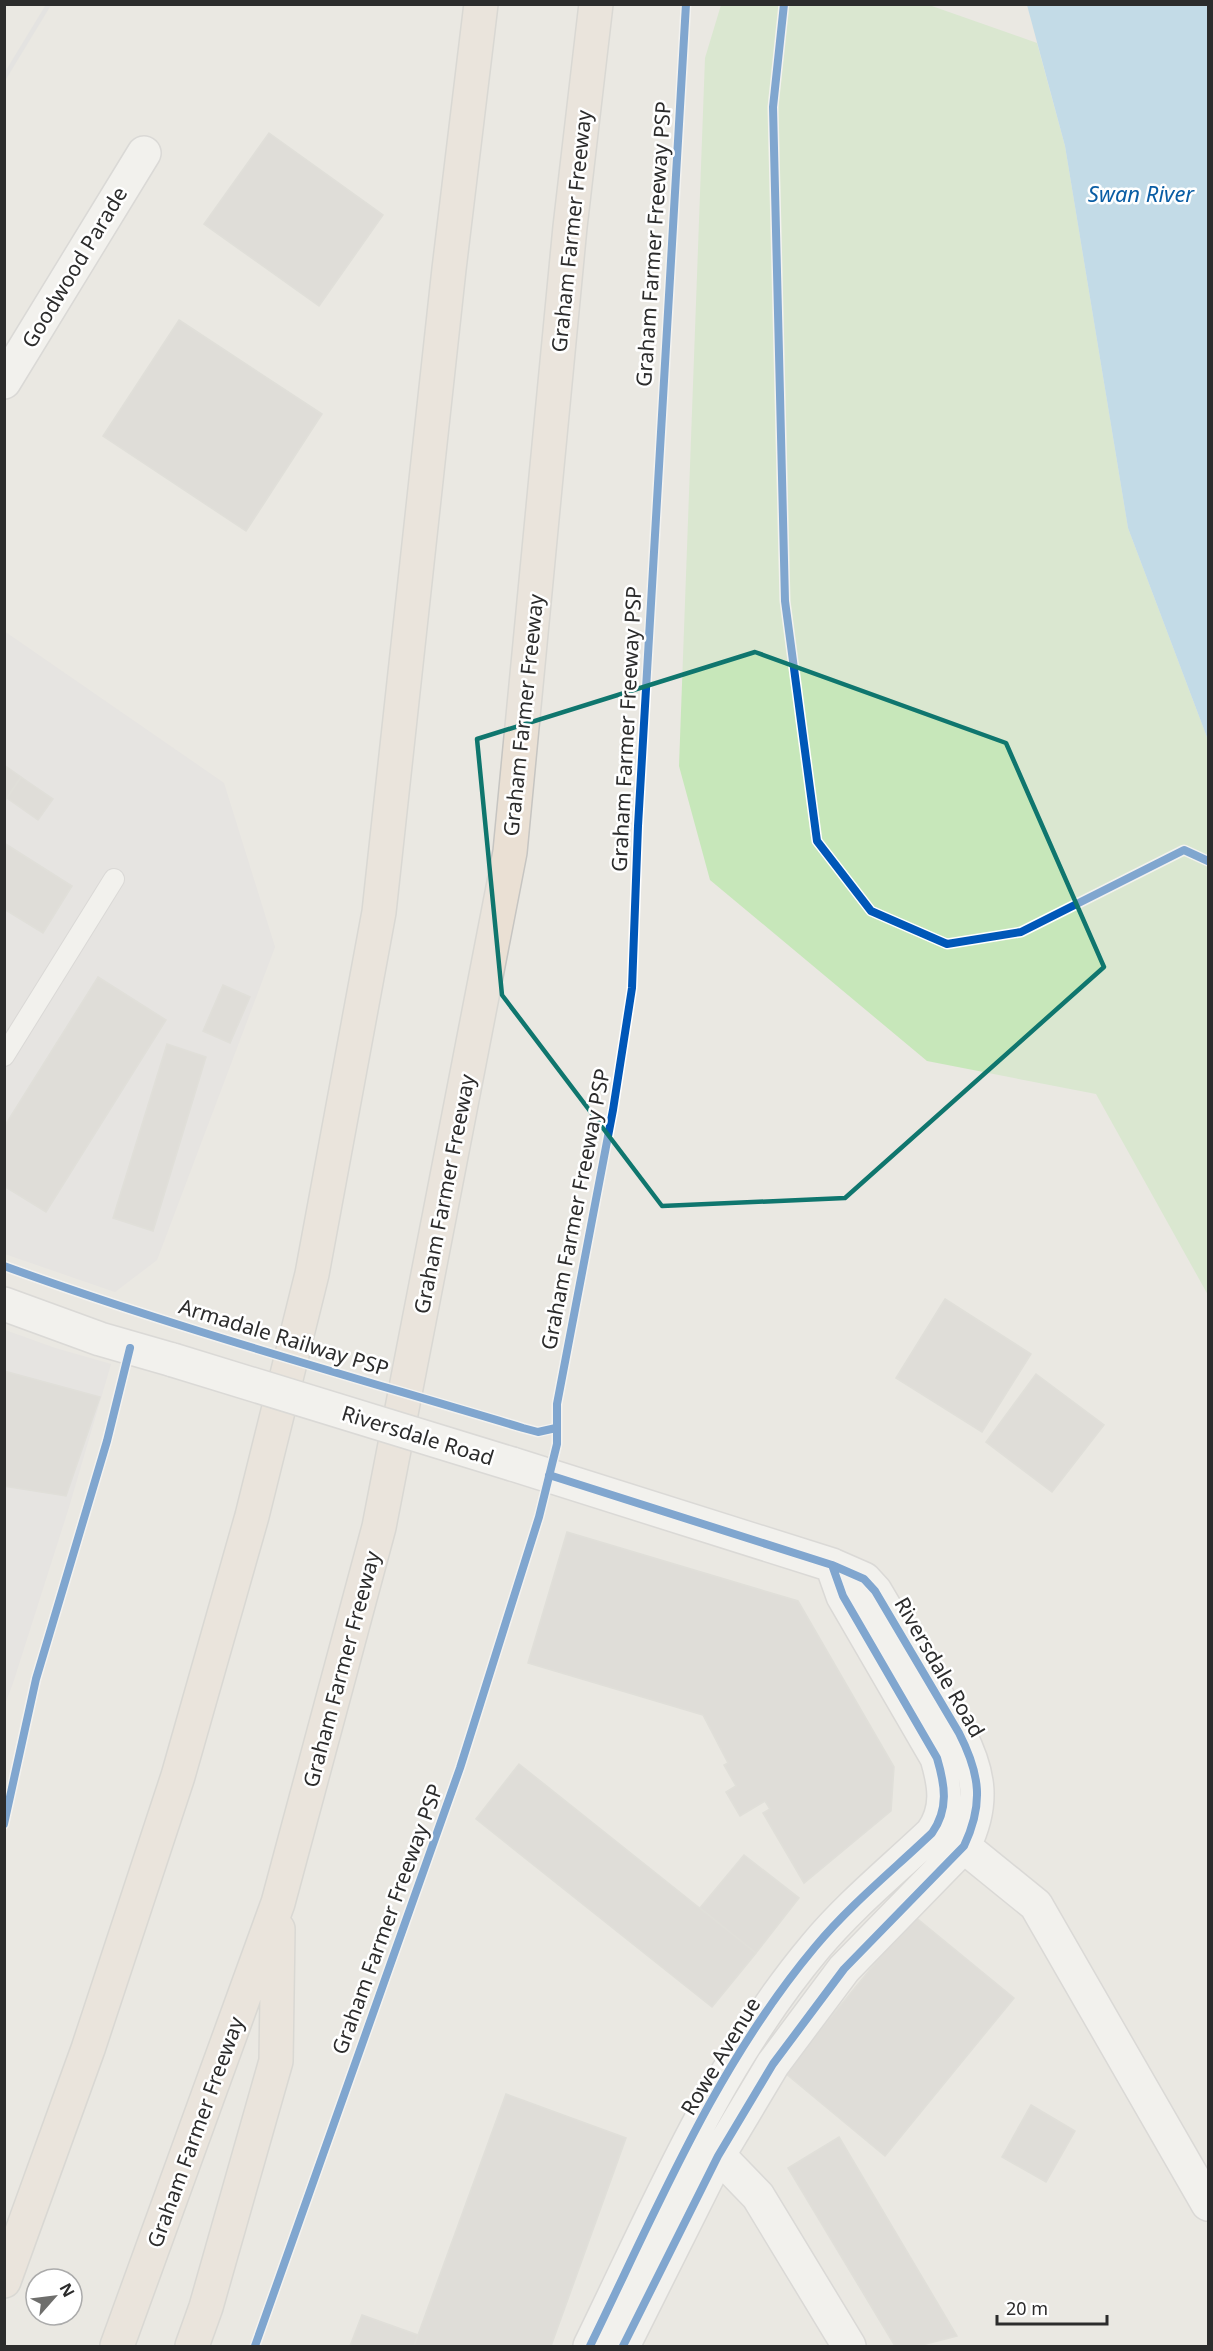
<svg xmlns="http://www.w3.org/2000/svg" width="1213" height="2351" font-family="'Noto Sans',sans-serif">
  <style>
    .industrial { fill: #e2dfe1 }
    .green { fill: #c7e7ba }
    .water { fill: #94cdee }
    .building { fill: #d3d1cd; stroke: #d5d4ce; stroke-width: 1.5 }
    .lines { fill: none; stroke-linecap: round; stroke-linejoin: round }
    .lane-casing { stroke: #c8c7c7; stroke-width: 22 }
    .street-casing { stroke: #c8c7c7; stroke-width: 36 }
    .highway-casing { stroke: #c6c5c2; stroke-width: 36 }
    .lane { stroke: #fcfcfb; stroke-width: 20 }
    .street { stroke: #fcfcfb; stroke-width: 33 }
    .highway { stroke: #eae0d4; stroke-width: 33 }
    .rail { stroke: #dededf; stroke-width: 4.5 }
    .street-bridge-casing { stroke: #c8c7c7; stroke-width: 36; stroke-linecap: butt }
    .street-bridge { stroke: #fcfcfb; stroke-width: 33 }
    .cycleway-casing { stroke: #fff; stroke-width: 11 }
    .cycleway { stroke: #0057b8; stroke-width: 8 }
    .marked { fill: none; stroke: #0f766e; stroke-width: 4.5; stroke-linejoin: round }
    .labels { text-anchor: middle; dominant-baseline: central; stroke-width: 5; stroke-linejoin: round; paint-order: stroke }
    .street-label { font-size: 21px; fill: #2c2c2c; stroke: #fff }
    .water-label { font-size: 22px; font-style: italic; fill: #095da4; stroke: #fff }
  </style>
  <rect width="100%" height="100%" fill="#eae8e2"/>
  <path class="industrial" d="M4,631L224,783L275,947L157,1260L115,1292L5,1254Z
    M5,1330L55,1348L111,1364L69,1507L13,1683L5,1704Z"/>
  <path class="green" d="M721,5H929L1037,43L1065,146L1128,528L1208,740V1295L1096,1094L927,1061L710,880L679,766L705,58Z"/>
  <path class="water" d="M1027,5H1208V740L1128,528L1065,146Z"/>
  <path class="building" d="M269,133L383,215L319,306L204,224Z
    M179,320L322,414L246,531L103,436Z
    M4,765L21,777L4,802Z
    M21,777L53,799L38,820L7,798Z
    M4,843L72,886L43,933L4,909Z
    M98,977L166,1020L46,1212L4,1186V1127Z
    M223,985L250,997L230,1043L203,1031Z
    M167,1044L206,1057L153,1231L113,1218Z
    M945,1299L1031,1354L982,1432L896,1378Z
    M4,1371L100,1397L66,1496L4,1486Z
    M1036,1374L1104,1425L1052,1492L986,1442Z
    M567,1532L798,1601L894,1767L891,1811L804,1883L763,1813L770,1809L765,1801L740,1816L726,1792L736,1786L724,1765L728,1763L703,1715L528,1663Z
    M519,1764L756,1953L712,2007L476,1819Z
    M744,1855L799,1898L756,1953L700,1908Z
    M914,1916L1014,1998L885,2156L785,2073Z
    M506,2094L626,2138L551,2346H414Z
    M1031,2105L1075,2131L1046,2182L1002,2157Z
    M839,2137L957,2336L918,2346H895L788,2168Z
    M362,2315L418,2335L414,2346H350Z"/>
  <g class="lines">
    <defs>
      <path id="lane" d="M4,1056L114,879"/>
      <path id="street" d="M4,382L144,153
        M4,1304L100,1339L173,1360
        M512,1464L832,1565L864,1579L875,1591L959,1733C980,1774 984,1804 964,1846L844,1969L773,2064L718,2156L623,2346
        M946,1832L1036,1905L1208,2204
        M703,2144L728,2165L758,2196L849,2346
        M590,2346C657,2209 716,2065 815,1947C850,1905 892,1871 932,1833C949,1809 945,1785 937,1758L843,1596L832,1565"/>
      <path id="highway" d="M4,2281L88,2049L178,1776L252,1516L312,1274L379,912L449,269L481,4
        M117,2346L278,1903L379,1527L510,852L570,227L596,4
        M192,2346L206,2307L276,2061L278,1929"/>
    </defs>
    <use href="#lane" class="lane-casing"/>
    <use href="#street" class="street-casing"/>
    <use href="#highway" class="highway-casing"/>
    <use href="#lane" class="lane"/>
    <use href="#street" class="street"/>
    <use href="#highway" class="highway"/>
    <path class="rail" d="M4,78L49,4"/>
    <defs>
      <path id="street-bridge" d="M173,1360L512,1464"/>
    </defs>
    <use href="#street-bridge" class="street-bridge-casing"/>
    <use href="#street-bridge" class="street-bridge"/>
    <defs>
      <path id="cycleway" d="M784,4L773,107L785,601L817,841L871,911L947,944L1021,932L1184,850L1208,861
        M4,1266C175,1328 350,1376 523,1428L538,1432L556,1428
        M549,1475L832,1565L864,1579L875,1591L959,1733C980,1774 984,1804 964,1846L844,1969L773,2064L718,2156L623,2346
        M4,1824L36,1679L107,1441L130,1348
        M255,2346L460,1768L539,1517L557,1444V1404L613,1110L632,988L638,826L686,4
        M590,2346C657,2209 716,2065 815,1947C850,1905 892,1871 932,1833C949,1809 945,1785 937,1758L843,1596L832,1565"/>
    </defs>
    <use href="#cycleway" class="cycleway-casing"/>
    <use href="#cycleway" class="cycleway"/>
  </g>
  <path d="M0 0H1213V2351H0ZM755,652L1006,743L1104,967L845,1198L662,1206L502,995L477,739Z" fill="#eae8e2" fill-opacity=".55" fill-rule="evenodd"/>
  <path class="marked" d="M755,652L1006,743L1104,967L845,1198L662,1206L502,995L477,739Z"/>
  <g class="labels">
    <g class="street-label">
      <text transform="translate(571 231) rotate(-84)">Graham Farmer Freeway</text>
      <text transform="translate(653 244) rotate(-86)">Graham Farmer Freeway PSP</text>
      <text transform="translate(74 267) rotate(-59)">Goodwood Parade</text>
      <text transform="translate(523 715) rotate(-84)">Graham Farmer Freeway</text>
      <text transform="translate(626 729) rotate(-87)">Graham Farmer Freeway PSP</text>
      <text transform="translate(444 1194) rotate(-79)">Graham Farmer Freeway</text>
      <text transform="translate(575 1209) rotate(-79)">Graham Farmer Freeway PSP</text>
      <text transform="translate(284 1337) rotate(17)">Armadale Railway PSP</text>
      <text transform="translate(418 1435) rotate(17)">Riversdale Road</text>
      <text transform="translate(940 1667) rotate(60)">Riversdale Road</text>
      <text transform="translate(341 1669) rotate(-75)">Graham Farmer Freeway</text>
      <text transform="translate(387 1919) rotate(-70)">Graham Farmer Freeway PSP</text>
      <text transform="translate(720 2056) rotate(-59)">Rowe Avenue</text>
      <text transform="translate(195 2132) rotate(-70)">Graham Farmer Freeway</text>
    </g>
    <g class="water-label">
      <text x="1141" y="193">Swan River</text>
    </g>
  </g>
  <rect width="1213" height="2351" fill="none" stroke="#2c2c2c" stroke-width="12"/>
  <g transform="translate(54 2297) rotate(62)"><circle r="28" fill="#ffffff" stroke="#ababab" stroke-width="1.5"/>
  <path d="M0-4.5L10 22L0 15L-10 22Z" fill="#6e6e6c"/>
  <text y="-9" font-size="16" font-weight="bold" text-anchor="middle" fill="#2c2c2c">N</text>
  </g>
  <path d="M997 2315v9h110v-9" fill="none" stroke="#2c2c2c" stroke-width="3"/>
  <text x="1006" y="2315" font-size="18" fill="#2c2c2c" stroke="#ffffff" stroke-width="4.5" paint-order="stroke">20 m</text>
</svg>
